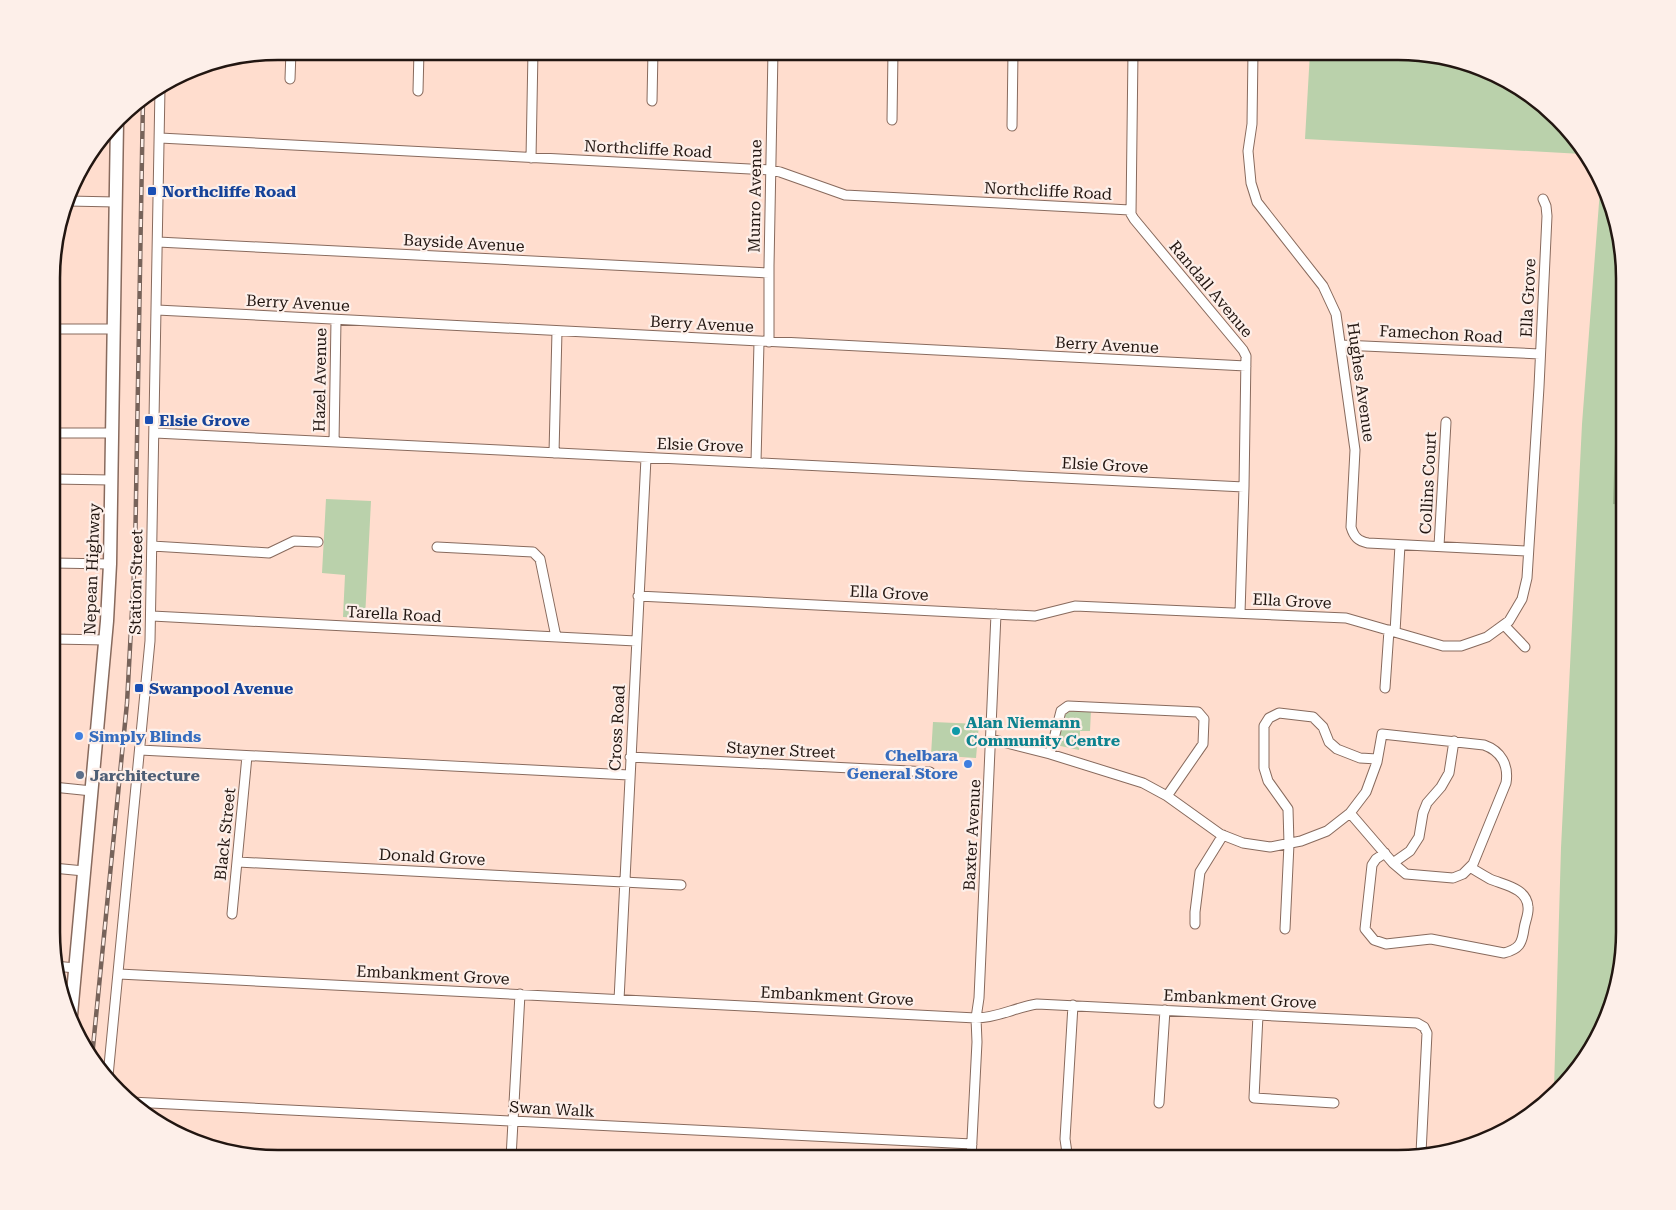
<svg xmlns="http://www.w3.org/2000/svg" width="1676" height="1210" font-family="'Roboto Serif',serif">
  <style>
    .green { fill: #bad1ab }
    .forest { fill: #9ab18b }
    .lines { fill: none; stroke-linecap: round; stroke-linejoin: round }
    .minor-casing { stroke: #886a5d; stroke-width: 11 }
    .highway-casing { stroke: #886a5d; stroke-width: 15 }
    .minor { stroke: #fff; stroke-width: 9 }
    .highway { stroke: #fff; stroke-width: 12 }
    .rail-casing { stroke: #77635a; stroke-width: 4.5 }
    .rail { stroke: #fdefe9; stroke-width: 2.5; stroke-dasharray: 8; stroke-linecap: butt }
    .transit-dot { fill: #1a4fb4; stroke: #fdefe9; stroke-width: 2 }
    .culture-dot { fill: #0f9aa8; stroke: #fdefe9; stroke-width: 2 }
    .shop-dot { fill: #3f7fe0; stroke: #fdefe9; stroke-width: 2 }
    .service-dot { fill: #5c6f8a; stroke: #fdefe9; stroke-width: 2 }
    .labels { text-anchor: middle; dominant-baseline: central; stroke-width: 4.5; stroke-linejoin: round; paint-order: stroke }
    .street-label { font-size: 16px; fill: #221611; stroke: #fdefe9 }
    .transit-label { font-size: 16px; font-weight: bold; fill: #164399; stroke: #fdefe9; text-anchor: start }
    .culture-label { font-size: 16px; font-weight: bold; fill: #0d838f; stroke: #fdefe9; text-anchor: start }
    .shop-label { font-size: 16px; font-weight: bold; fill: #366cbe; stroke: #fdefe9; text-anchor: start }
    .service-label { font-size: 16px; font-weight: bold; fill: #4e5e75; stroke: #fdefe9; text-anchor: start }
    .rim { fill: none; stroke: #221611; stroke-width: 2.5 }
  </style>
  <rect width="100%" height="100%" fill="#ffddce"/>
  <path class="green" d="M1310,52H1413L1471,63L1536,98L1582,154L1305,139Z
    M1601,177L1624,263V947L1613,1005L1578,1070L1554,1089L1561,848L1582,424Z
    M326,499L371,501L365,618L343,617L345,575L322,573Z
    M1074,709L1091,710L1090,731H1080L1079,750L1056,745L1064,715Z
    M933,722L979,724L976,758L931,755Z"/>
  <path class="forest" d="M1624,279V505L1613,504L1619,323Z"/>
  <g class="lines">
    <defs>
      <path id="minor" d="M1133,52L1131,214L1134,219L1243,350L1246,356L1244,487L1240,613
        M1253,52L1252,124L1248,151L1251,183L1257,202L1323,286L1336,314L1355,450L1351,527C1354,537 1358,541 1368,543L1528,551
        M290,79L291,51
        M418,91L419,51
        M652,101L653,51
        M892,120L893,52
        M1012,126L1013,52
        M160,138L771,170L780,172L845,195L1130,210
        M531,158L533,51
        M68,201L116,202
        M158,242L769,273
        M157,310L1246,366
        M53,329H113
        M769,342V266L773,51
        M1342,345L1540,354
        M53,433H112
        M155,433L1244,487
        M334,442L336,320
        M554,453L557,331
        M756,462L759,342
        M53,479L111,480
        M152,546L269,553L294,541L318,542
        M1439,546L1446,422
        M437,547L533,552L540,559L556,637
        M53,563L110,564
        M638,596L1035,616L1075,606L1346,618L1443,646H1461L1487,637L1509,621L1522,599L1527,578L1539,387L1547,216L1546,206L1543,199
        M152,616L636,641
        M1504,625L1525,647
        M1395,632L1400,545
        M53,639L106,640
        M1385,688L1389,630
        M991,739L1050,754L1143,783L1167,796L1220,834L1243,843L1270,847L1301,841L1327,831L1350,813L1366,792L1377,762L1382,734L1484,745C1501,751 1509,765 1506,783L1473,864L1463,874L1453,878L1406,874L1393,863L1350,813
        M140,750L629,775
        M1050,754L1061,711L1068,706L1198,712L1204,719L1203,744L1167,796
        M630,757L930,772
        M53,787L92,791
        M1385,853L1376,859L1372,865L1365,929L1374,940L1386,944L1431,939L1504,953C1519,949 1522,944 1524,929C1525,921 1529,914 1528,907C1527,888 1504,885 1490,879C1483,875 1476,871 1470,867
        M238,862L681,885
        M1393,863L1410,851L1419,837L1423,813L1427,803L1441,787L1449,773L1454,741
        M53,868L84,871
        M232,914L247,756
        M1195,924V912L1200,872L1223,835
        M1285,929L1289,844L1288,809L1268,781L1264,768V726L1269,718L1279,713L1313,717L1323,727L1329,742L1337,749L1360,758L1377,759
        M55,966L75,968
        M119,974L976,1018C998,1018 1016,1007 1037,1004L1417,1023L1424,1027L1427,1033L1421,1153
        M619,1000L646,458
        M1258,1015L1254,1098L1334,1103
        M108,1076L150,641L160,88
        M131,1102L972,1144
        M1159,1103L1165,1010
        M511,1158L520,994
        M971,1159L977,1042L976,1018L979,998L996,614
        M1071,1159L1067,1153L1065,1139L1073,1005"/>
      <path id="highway" d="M71,1015L107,621L110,564L117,122"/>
    </defs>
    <use href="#minor" class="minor-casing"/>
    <use href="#highway" class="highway-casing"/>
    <use href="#minor" class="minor"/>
    <use href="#highway" class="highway"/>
    <defs>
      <path id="rail" d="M92,1057L127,703L135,555L143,99"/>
    </defs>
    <use href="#rail" class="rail-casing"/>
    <use href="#rail" class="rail"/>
  </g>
  <g class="transit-dot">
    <rect x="147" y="186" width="10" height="10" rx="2.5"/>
    <rect x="144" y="415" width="10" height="10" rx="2.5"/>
    <rect x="134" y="683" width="10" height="10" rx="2.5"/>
  </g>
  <circle class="culture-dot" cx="956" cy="731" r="5"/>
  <g class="shop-dot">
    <circle cx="79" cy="736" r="5"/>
    <circle cx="968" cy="764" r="5"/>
  </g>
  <circle class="service-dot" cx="80" cy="775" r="5"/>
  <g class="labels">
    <g class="street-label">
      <text transform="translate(648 149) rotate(3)">Northcliffe Road</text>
      <text transform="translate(1048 191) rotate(3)">Northcliffe Road</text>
      <text transform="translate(755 196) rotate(-89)">Munro Avenue</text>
      <text transform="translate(464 243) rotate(3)">Bayside Avenue</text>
      <text transform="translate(1211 289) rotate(50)">Randall Avenue</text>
      <text transform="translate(1528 298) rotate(-87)">Ella Grove</text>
      <text transform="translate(298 303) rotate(3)">Berry Avenue</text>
      <text transform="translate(702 324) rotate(3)">Berry Avenue</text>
      <text transform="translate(1441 334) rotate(3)">Famechon Road</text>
      <text transform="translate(1107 345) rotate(3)">Berry Avenue</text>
      <text transform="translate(320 380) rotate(-89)">Hazel Avenue</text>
      <text transform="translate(1361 382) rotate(82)">Hughes Avenue</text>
      <text transform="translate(700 445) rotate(2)">Elsie Grove</text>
      <text transform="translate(1105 465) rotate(3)">Elsie Grove</text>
      <text transform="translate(1428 483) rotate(-87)">Collins Court</text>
      <text transform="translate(92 569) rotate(-88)">Nepean Highway</text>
      <text transform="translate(136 582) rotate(-89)">Station Street</text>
      <text transform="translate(889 593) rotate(3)">Ella Grove</text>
      <text transform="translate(1292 601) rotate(3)">Ella Grove</text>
      <text transform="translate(394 614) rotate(3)">Tarella Road</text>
      <text transform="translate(617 728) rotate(-87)">Cross Road</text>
      <text transform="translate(781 750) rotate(3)">Stayner Street</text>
      <text transform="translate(225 834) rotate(-84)">Black Street</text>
      <text transform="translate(972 835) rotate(-87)">Baxter Avenue</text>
      <text transform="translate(432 857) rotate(3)">Donald Grove</text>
      <text transform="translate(433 975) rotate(3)">Embankment Grove</text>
      <text transform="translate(837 996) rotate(3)">Embankment Grove</text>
      <text transform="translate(1240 999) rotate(3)">Embankment Grove</text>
      <text transform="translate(552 1109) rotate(3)">Swan Walk</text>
    </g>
    <g class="transit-label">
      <text x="162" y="191">Northcliffe Road</text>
      <text x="159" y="420">Elsie Grove</text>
      <text x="149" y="688">Swanpool Avenue</text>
    </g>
    <g class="culture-label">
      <text x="966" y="722">Alan Niemann<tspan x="966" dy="18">Community Centre</tspan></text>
    </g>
    <g class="shop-label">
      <text x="89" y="736">Simply Blinds</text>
      <text x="958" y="755" text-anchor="end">Chelbara<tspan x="958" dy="18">General Store</tspan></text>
    </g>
    <g class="service-label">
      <text x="90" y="775">Jarchitecture</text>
    </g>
  </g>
  <path d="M0 0H1676V1210H0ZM278 60H1398A218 218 0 0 1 1616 278V932A218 218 0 0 1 1398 1150H278A218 218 0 0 1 60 932V278A218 218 0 0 1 278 60Z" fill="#fdefe9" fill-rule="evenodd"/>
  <path class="rim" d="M278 60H1398A218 218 0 0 1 1616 278V932A218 218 0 0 1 1398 1150H278A218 218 0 0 1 60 932V278A218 218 0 0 1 278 60Z"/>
</svg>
